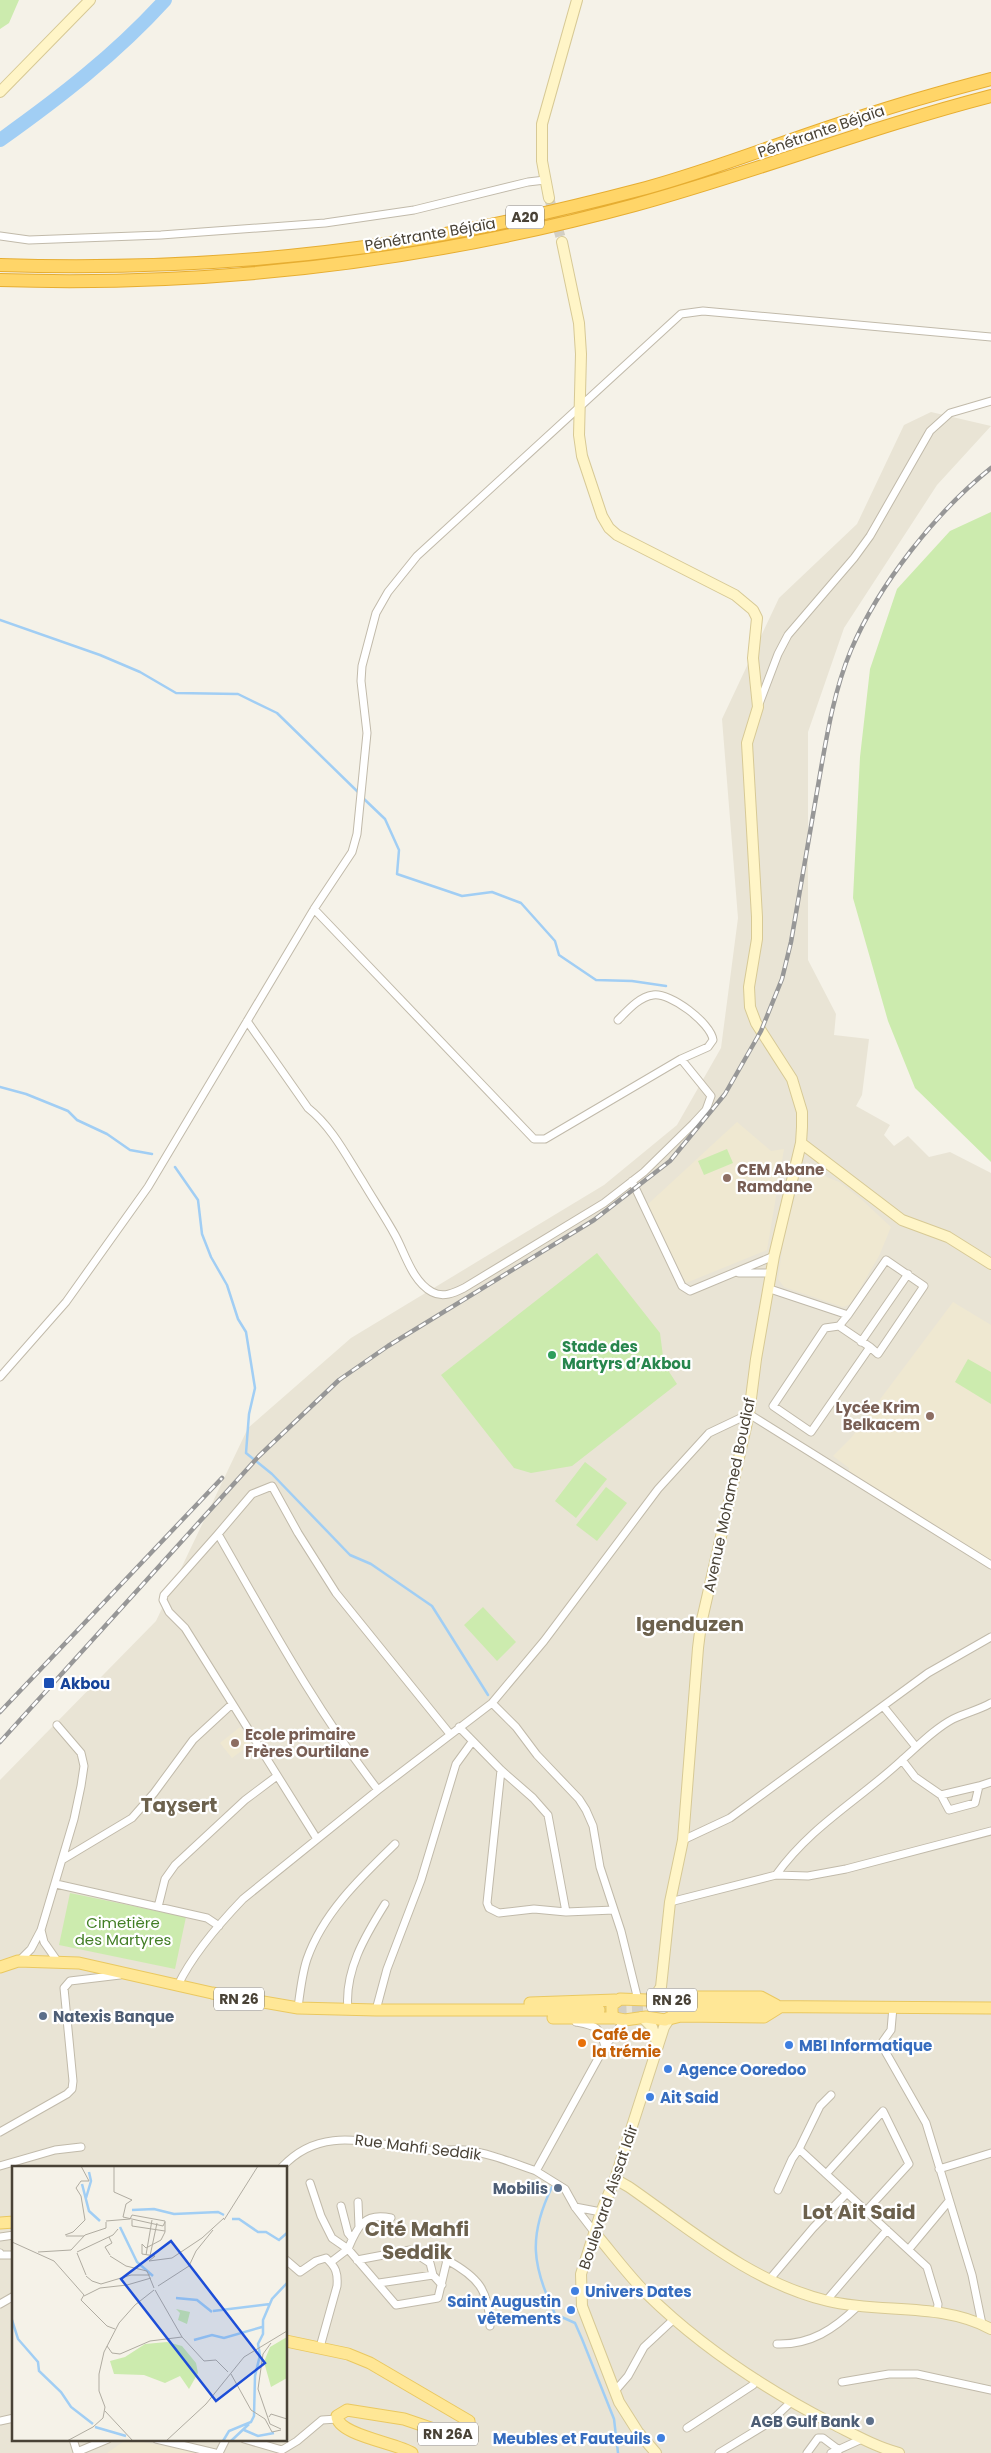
<svg xmlns="http://www.w3.org/2000/svg" width="991" height="2453" font-family="Poppins,sans-serif">
  <style>
    .residential { fill: #e9e4d5; fill-rule: evenodd }
    .education { fill: #efe8d1 }
    .green { fill: #ccebae }
    .lines { fill: none; stroke-linecap: round; stroke-linejoin: round }
    .stream { stroke: #a1cef4; stroke-width: 2.5 }
    .river { stroke: #a1cef4; stroke-width: 14 }
    .secondary-tunnel { stroke: #d3cfc4; stroke-width: 10; stroke-dasharray: 10 5; stroke-linecap: butt }
    .primary-tunnel { stroke: #d3cfc4; stroke-width: 11; stroke-dasharray: 11 5.5; stroke-linecap: butt }
    .street-casing { stroke: #c1baaa; stroke-width: 9 }
    .secondary-casing { stroke: #d7c995; stroke-width: 12 }
    .primary-casing { stroke: #eac860; stroke-width: 13 }
    .highway-casing { stroke: #e6ad31; stroke-width: 14 }
    .street { stroke: #fff; stroke-width: 7 }
    .secondary { stroke: #fff5c7; stroke-width: 10 }
    .primary { stroke: #ffe796; stroke-width: 11 }
    .highway { stroke: #ffd568; stroke-width: 12 }
    .rail-casing { stroke: #979797; stroke-width: 4.5 }
    .rail { stroke: #fff; stroke-width: 2.5; stroke-dasharray: 8; stroke-linecap: butt }
    .education-dot { fill: #8d6e63; stroke: #fff; stroke-width: 2 }
    .leisure-dot { fill: #2e9e5b; stroke: #fff; stroke-width: 2 }
    .transit-dot { fill: #1a4fb4; stroke: #fff; stroke-width: 2 }
    .service-dot { fill: #5c6f8a; stroke: #fff; stroke-width: 2 }
    .food-dot { fill: #e8710a; stroke: #fff; stroke-width: 2 }
    .shop-dot { fill: #3f7fe0; stroke: #fff; stroke-width: 2 }
    .labels { text-anchor: middle; dominant-baseline: central; stroke-width: 4.5; stroke-linejoin: round; paint-order: stroke }
    .shield { fill: #fff; stroke: #807b72; stroke-width: 1 }
    .shield-label { font-size: 14px; font-weight: bold; fill: #494236 }
    .street-label { font-size: 15px; fill: #494236; stroke: #fff }
    .education-label { font-size: 15px; font-weight: bold; fill: #785e54; stroke: #fff; text-anchor: start }
    .leisure-label { font-size: 15px; font-weight: bold; fill: #27864d; stroke: #fff; text-anchor: start }
    .transit-label { font-size: 15px; font-weight: bold; fill: #164399; stroke: #fff; text-anchor: start }
    .park-label { font-size: 15px; fill: #427e25; stroke: #fff }
    .service-label { font-size: 15px; font-weight: bold; fill: #4e5e75; stroke: #fff; text-anchor: end }
    .food-label { font-size: 15px; font-weight: bold; fill: #c56008; stroke: #fff; text-anchor: start }
    .shop-label { font-size: 15px; font-weight: bold; fill: #366cbe; stroke: #fff; text-anchor: start }
    .district-label { font-size: 20px; font-weight: bold; fill: #6c614d; stroke: #fff }
    .inset-river { fill: none; stroke: #a1cef4; stroke-width: 2.5 }
    .inset-road { fill: none; stroke: #b0aca1; stroke-width: 1 }
    .view { fill: #1d4ed8; fill-opacity: 0.15; stroke: #1d4ed8; stroke-width: 2.5 }
    .inset-edge { fill: none; stroke: #494236; stroke-width: 2.5 }
  </style>
  <rect width="100%" height="100%" fill="#f5f2e8"/>
  <path class="residential" d="M931,412L991,426L937,485L844,628L808,732V960L836,1014L834,1035L869,1039L862,1095L856,1106L890,1125L884,1135L894,1146L908,1136L929,1157L950,1152L991,1173V2453H0V1780L156,1621L248,1428L351,1338L604,1185L677,1125L721,1048L738,918L722,719L779,598L857,524L904,425ZM14,2167H286V2439H14Z"/>
  <path class="education" d="M737,1122L771,1151L784,1149L767,1250L686,1283L647,1205Z
    M806,1162L827,1177L839,1182L861,1199L891,1227L879,1256L851,1304L843,1307L784,1287L778,1279L785,1231Z
    M953,1302L991,1325V1562L849,1473V1468L833,1456L851,1438Z
    M240,1727L251,1744L232,1758L220,1743Z
    M134,2440L197,2453H107L123,2442Z"/>
  <path class="green" d="M0,0H19L9,23L0,29Z
    M991,512V1162L915,1088L888,1021L853,898L860,757L870,669L897,589L950,531Z
    M727,1149L733,1163L704,1175L698,1161Z
    M597,1253L660,1333L664,1364L677,1384L572,1466L531,1473L514,1468L441,1375Z
    M968,1359L991,1372V1404L955,1382Z
    M585,1462L607,1479L576,1518L555,1501Z
    M606,1487L627,1503L597,1541L576,1525Z
    M483,1607L516,1642L497,1661L464,1625Z
    M70,1893L186,1917L175,1969L59,1945Z"/>
  <g class="lines">
    <path class="stream" d="M0,620L100,655L140,672L176,693L238,694L277,713L360,794
      M363,798L385,819L399,850L397,874L462,896L492,892L521,903L555,941L559,955L596,980L632,981L666,986
      M0,1087L26,1094L68,1111L77,1120L107,1134L130,1150L152,1154
      M175,1167L198,1200L202,1234L211,1257L227,1285L238,1319L246,1332L255,1388L249,1414L246,1453L272,1474L350,1555L371,1564L432,1606L488,1695
      M552,2187C528,2236 532,2266 555,2314L575,2323L582,2339L614,2419L618,2453"/>
    <path class="river" d="M0,140C59,98 116,54 165,0"/>
    <path class="secondary-tunnel" d="M549,198L562,242"/>
    <path class="primary-tunnel" d="M599,2010L689,2006"/>
    <defs>
      <path id="street" d="M0,236L29,240L161,235L325,223L414,210L528,182L545,180
        M759,704L778,654L788,635L854,558L870,536L930,431L950,413L991,401
        M314,909L534,1139H545L681,1059L708,1047L713,1040C711,1023 670,992 653,995C639,997 628,1010 618,1020
        M247,1021L308,1108C332,1127 347,1157 363,1182C373,1199 385,1217 395,1235C405,1253 412,1281 432,1292C443,1298 454,1293 464,1288L604,1203L644,1172L693,1124L706,1110L711,1096L681,1059
        M632,1181L682,1286L690,1291L774,1256
        M739,1273H772
        M770,1289L848,1315L886,1260L924,1286L878,1354L870,1347L811,1432L773,1406L825,1328L839,1326L848,1315
        M839,1326L870,1347
        M861,1342L908,1274
        M0,1377L66,1302L148,1187L314,909L352,852L357,834L367,733L361,681L362,666L376,613L388,592L417,556L681,314L703,311L991,337
        M218,1534L252,1494L272,1486L298,1533L336,1593L450,1734
        M492,1703L516,1727L537,1755L579,1799L586,1810L593,1826L600,1867L621,1931L638,2000
        M883,1706L916,1747
        M459,1727L501,1770L533,1798L548,1815L566,1912L614,1910
        M902,1760L915,1777L941,1795L949,1810L975,1803L979,1786L991,1782
        M501,1770L487,1903L489,1908L499,1913L534,1909L566,1912
        M941,1795L979,1786
        M317,1839L185,1628L169,1612L163,1600L164,1595L218,1534C268,1621 316,1710 378,1790
        M683,1840L730,1818L928,1673L991,1637
        M62,1860L132,1818L154,1793L193,1740L232,1704
        M776,1875C811,1826 859,1800 902,1760C918,1746 934,1729 953,1719C965,1713 979,1710 991,1703
        M56,1884L207,1918L219,1926
        M670,1902L776,1875L808,1876L846,1869L991,1831
        M158,1907L165,1879L175,1865L245,1800L277,1776
        M41,1930L44,1942L58,1962
        M19,1961L31,1949L41,1930L74,1819L81,1786L84,1766L81,1753L57,1725
        M178,1985C193,1954 219,1924 243,1899L378,1790L492,1703L544,1641L658,1489L709,1433L749,1414L991,1565
        M893,2007L891,2030L881,2044L926,2123L972,2275L982,2324
        M298,2008C300,1992 302,1974 307,1959C323,1913 361,1877 395,1844
        M348,2010C344,1971 365,1936 385,1904
        M376,2010L387,1969L421,1880L456,1764L472,1742
        M576,2022C596,2026 599,2026 605,2046
        M831,2095L820,2106L799,2149L927,2267L938,2304L937,2312
        M0,2132L67,2094L72,2089L73,2081L64,1988L70,1981L120,1975
        M0,2166L55,2150L81,2147
        M282,2167C323,2123 371,2145 423,2150C437,2151 451,2149 465,2150C489,2153 513,2163 536,2171L605,2046L625,2020
        M939,2169L991,2153
        M536,2171L565,2189L575,2207L595,2233
        M826,2174L883,2111L909,2164L866,2211
        M310,2183L321,2216L332,2238L348,2249C357,2227 364,2212 391,2218
        M778,2190L792,2159L799,2149
        M358,2202L359,2227
        M341,2206L348,2233L352,2238
        M575,2207L601,2212
        M0,2237L14,2235
        M432,2249L447,2260
        M909,2249L949,2201
        M0,2253L1,2255H14
        M286,2260L300,2272L316,2261L326,2258C336,2267 338,2273 337,2286L320,2347
        M357,2260L410,2250L430,2263L433,2275
        M331,2262L348,2249L396,2305L438,2298L447,2260C478,2277 489,2290 490,2326
        M769,2280L813,2228L847,2193
        M379,2283L433,2275L442,2285
        M826,2301L887,2230
        M0,2304L14,2296
        M777,2344C811,2345 834,2329 857,2307
        M842,2382L889,2374H917L991,2390
        M615,2391L628,2376L644,2347L674,2319
        M0,2421L14,2418
        M687,2428L753,2385L757,2379
        M73,2439L77,2452L108,2439
        M156,2439L215,2453
        M244,2439L282,2450L297,2441L322,2420L337,2419
        M219,2453L226,2439
        M719,2453L770,2422L791,2402
        M807,2453L818,2438H823L839,2450
        M831,2453L862,2439"/>
      <path id="secondary" d="M0,92L90,0
        M549,198L542,161V124L577,0
        M562,242L579,323L581,354L579,435L582,456L602,516L609,528L617,535L735,595L753,610L757,618L753,658L758,707L747,743L757,917V939L749,987L750,1007L756,1023L792,1079L802,1112V1127L801,1143L774,1256L756,1359L749,1414L701,1624L698,1648L683,1840L670,1902L661,1987L653,1999
        M801,1143L902,1220L948,1237L991,1264
        M642,2017L652,2027L658,2046
        M615,2179L629,2187C691,2230 752,2283 828,2301C881,2314 942,2302 991,2329
        M595,2233C612,2253 628,2275 647,2294C700,2346 767,2390 833,2424C855,2435 876,2447 899,2453
        M656,2453L638,2432L619,2402L582,2306L581,2274L601,2212L615,2179L664,2027L669,2019"/>
      <path id="primary" d="M0,1967L18,1961L79,1963L212,1993L298,2008L376,2010H599
        M668,1997H761L776,2005
        M530,2003L615,2000
        M689,2006L991,2008
        M553,2018H615L625,2020L646,2017L665,2020L673,2016L675,2004L673,2000L664,1996L648,2000L620,1999L612,2005V2014L615,2018
        M669,2019L681,2016L764,2017L780,2007
        M0,2223L14,2222
        M286,2341L348,2354L370,2363L469,2421L470,2433L460,2438L404,2419L347,2410L337,2416C337,2435 397,2443 412,2453"/>
      <path id="highway" d="M0,265C130,269 263,263 392,243C477,230 562,210 646,188C716,169 784,141 854,119C899,104 945,91 991,79
        M0,280C214,287 428,261 635,205C755,172 871,127 991,96"/>
    </defs>
    <use href="#street" class="street-casing"/>
    <use href="#secondary" class="secondary-casing"/>
    <use href="#primary" class="primary-casing"/>
    <use href="#highway" class="highway-casing"/>
    <use href="#street" class="street"/>
    <use href="#secondary" class="secondary"/>
    <use href="#primary" class="primary"/>
    <use href="#highway" class="highway"/>
    <defs>
      <path id="rail" d="M0,1712L222,1478
        M0,1742L259,1456L339,1380L388,1346L594,1220L670,1161L725,1094L761,1031L782,979L791,942C800,890 809,838 818,786C826,740 833,693 851,650C879,584 936,512 991,468"/>
    </defs>
    <use href="#rail" class="rail-casing"/>
    <use href="#rail" class="rail"/>
  </g>
  <g class="education-dot">
    <circle cx="727" cy="1178" r="5"/>
    <circle cx="930" cy="1416" r="5"/>
    <circle cx="235" cy="1743" r="5"/>
  </g>
  <circle class="leisure-dot" cx="552" cy="1355" r="5"/>
  <rect class="transit-dot" x="43" y="1677" width="12" height="12" rx="2.5"/>
  <g class="service-dot">
    <circle cx="43" cy="2016" r="5"/>
    <circle cx="558" cy="2188" r="5"/>
    <circle cx="870" cy="2421" r="5"/>
  </g>
  <circle class="food-dot" cx="582" cy="2043" r="5"/>
  <g class="shop-dot">
    <circle cx="789" cy="2045" r="5"/>
    <circle cx="668" cy="2069" r="5"/>
    <circle cx="650" cy="2097" r="5"/>
    <circle cx="575" cy="2291" r="5"/>
    <circle cx="571" cy="2310" r="5"/>
    <circle cx="661" cy="2438" r="5"/>
  </g>
  <g class="labels">
    <g class="shield">
      <rect x="506" y="205.5" width="38" height="23" rx="4"/>
      <rect x="214" y="1987.5" width="50" height="23" rx="4"/>
      <rect x="647" y="1988.5" width="50" height="23" rx="4"/>
      <rect x="418" y="2422.5" width="60" height="23" rx="4"/>
    </g>
    <g class="shield-label">
      <text x="525" y="217">A20</text>
      <text x="239" y="1999">RN 26</text>
      <text x="672" y="2000">RN 26</text>
      <text x="448" y="2434">RN 26A</text>
    </g>
    <g class="street-label">
      <text transform="translate(821 131) rotate(-19)">Pénétrante Béjaïa</text>
      <text transform="translate(430 234) rotate(-10)">Pénétrante Béjaïa</text>
      <text transform="translate(729 1495) rotate(-78)">Avenue Mohamed Boudiaf</text>
      <text transform="translate(418 2147) rotate(7)">Rue Mahfi Seddik</text>
      <text transform="translate(608 2197) rotate(-71)">Boulevard Aissat Idir</text>
    </g>
    <g class="education-label">
      <text x="737" y="1169">CEM Abane<tspan x="737" dy="17">Ramdane</tspan></text>
      <text x="920" y="1407" text-anchor="end">Lycée Krim<tspan x="920" dy="17">Belkacem</tspan></text>
      <text x="245" y="1734">Ecole primaire<tspan x="245" dy="17">Frères Ourtilane</tspan></text>
    </g>
    <g class="leisure-label">
      <text x="562" y="1346">Stade des<tspan x="562" dy="17">Martyrs d’Akbou</tspan></text>
    </g>
    <g class="transit-label">
      <text x="60" y="1683">Akbou</text>
    </g>
    <g class="park-label">
      <text x="123" y="1922">Cimetière<tspan x="123" dy="17">des Martyres</tspan></text>
    </g>
    <g class="service-label">
      <text x="53" y="2016" text-anchor="start">Natexis Banque</text>
      <text x="548" y="2188">Mobilis</text>
      <text x="860" y="2421">AGB Gulf Bank</text>
    </g>
    <g class="food-label">
      <text x="592" y="2034">Café de<tspan x="592" dy="17">la trémie</tspan></text>
    </g>
    <g class="shop-label">
      <text x="799" y="2045">MBI Informatique</text>
      <text x="678" y="2069">Agence Ooredoo</text>
      <text x="660" y="2097">Ait Said</text>
      <text x="585" y="2291">Univers Dates</text>
      <text x="561" y="2301" text-anchor="end">Saint Augustin<tspan x="561" dy="17">vêtements</tspan></text>
      <text x="651" y="2438" text-anchor="end">Meubles et Fauteuils</text>
    </g>
    <g class="district-label">
      <text x="690" y="1624">Igenduzen</text>
      <text x="179" y="1805">Taɣsert</text>
      <text x="859" y="2212">Lot Ait Said</text>
      <text x="417" y="2229">Cité Mahfi<tspan x="417" dy="23">Seddik</tspan></text>
    </g>
  </g>
  <g transform="translate(12 2166)">
    <rect width="275" height="275" fill="#f5f2e8"/>
    <path d="M164,143L178,146L175,158L166,154L168,147ZM275,171V212L259,221L252,196L258,181ZM155,176L170,180L184,197L186,207L177,223L168,210L153,217L132,209L102,208L98,195L113,191L133,178Z" fill="#ccebae"/>
    <path class="inset-river" d="M70,18L77,45L88,55M74,32L79,15L77,6M120,44L142,43L162,48L206,46L212,49M220,53H227L246,66H254L267,74L275,67M108,61L125,96L141,110M164,132L185,134L200,146M201,145L258,138M0,154L6,173L26,196L27,205L49,226L59,241L81,258M182,174L200,169L212,172L250,161M83,261L114,270M232,264L246,270L262,267M211,275L217,265L239,256L242,250L243,210L248,189L246,178L251,168V154L260,133L275,117M219,275L237,258"/>
    <path class="inset-road" d="M102,0V26L120,34L114,38L111,51L151,60L153,56M118,53L120,49L153,55M120,54V60L153,65M212,54L246,0M94,55L118,53M153,55V66L149,74L134,82L130,78V88L143,90L137,95L160,92L190,72L212,52M53,69L61,66L73,54L69,30L64,22L69,15H77L69,0M54,70H72M97,71L100,77L93,81L98,89M0,76L42,95L72,129L69,134L95,160L103,163M59,84L73,69L94,62V56M26,86L59,84M65,86L101,69L106,63M65,87L74,109M134,89L140,54M98,90L114,100L135,105L142,122M138,90L145,57M74,110L80,115L89,118L119,109H138M146,120L177,100L184,85L201,64M143,124L170,171M72,130L88,122L115,119L139,112M259,177L251,188L246,223L258,258L269,263M95,180L100,187L108,188L138,175L170,171L192,195L204,194L216,206M219,208L239,244L253,253L260,266L269,264M93,245L121,275M257,251L259,248L275,253M55,275L81,261L91,252L93,241L87,225V208L92,186L107,157L123,139L142,124M154,275L194,238L232,191L275,165"/>
    <path class="view" d="M159,75L253,197L204,235L109,113Z"/>
    <rect width="275" height="275" class="inset-edge"/>
  </g>
</svg>
